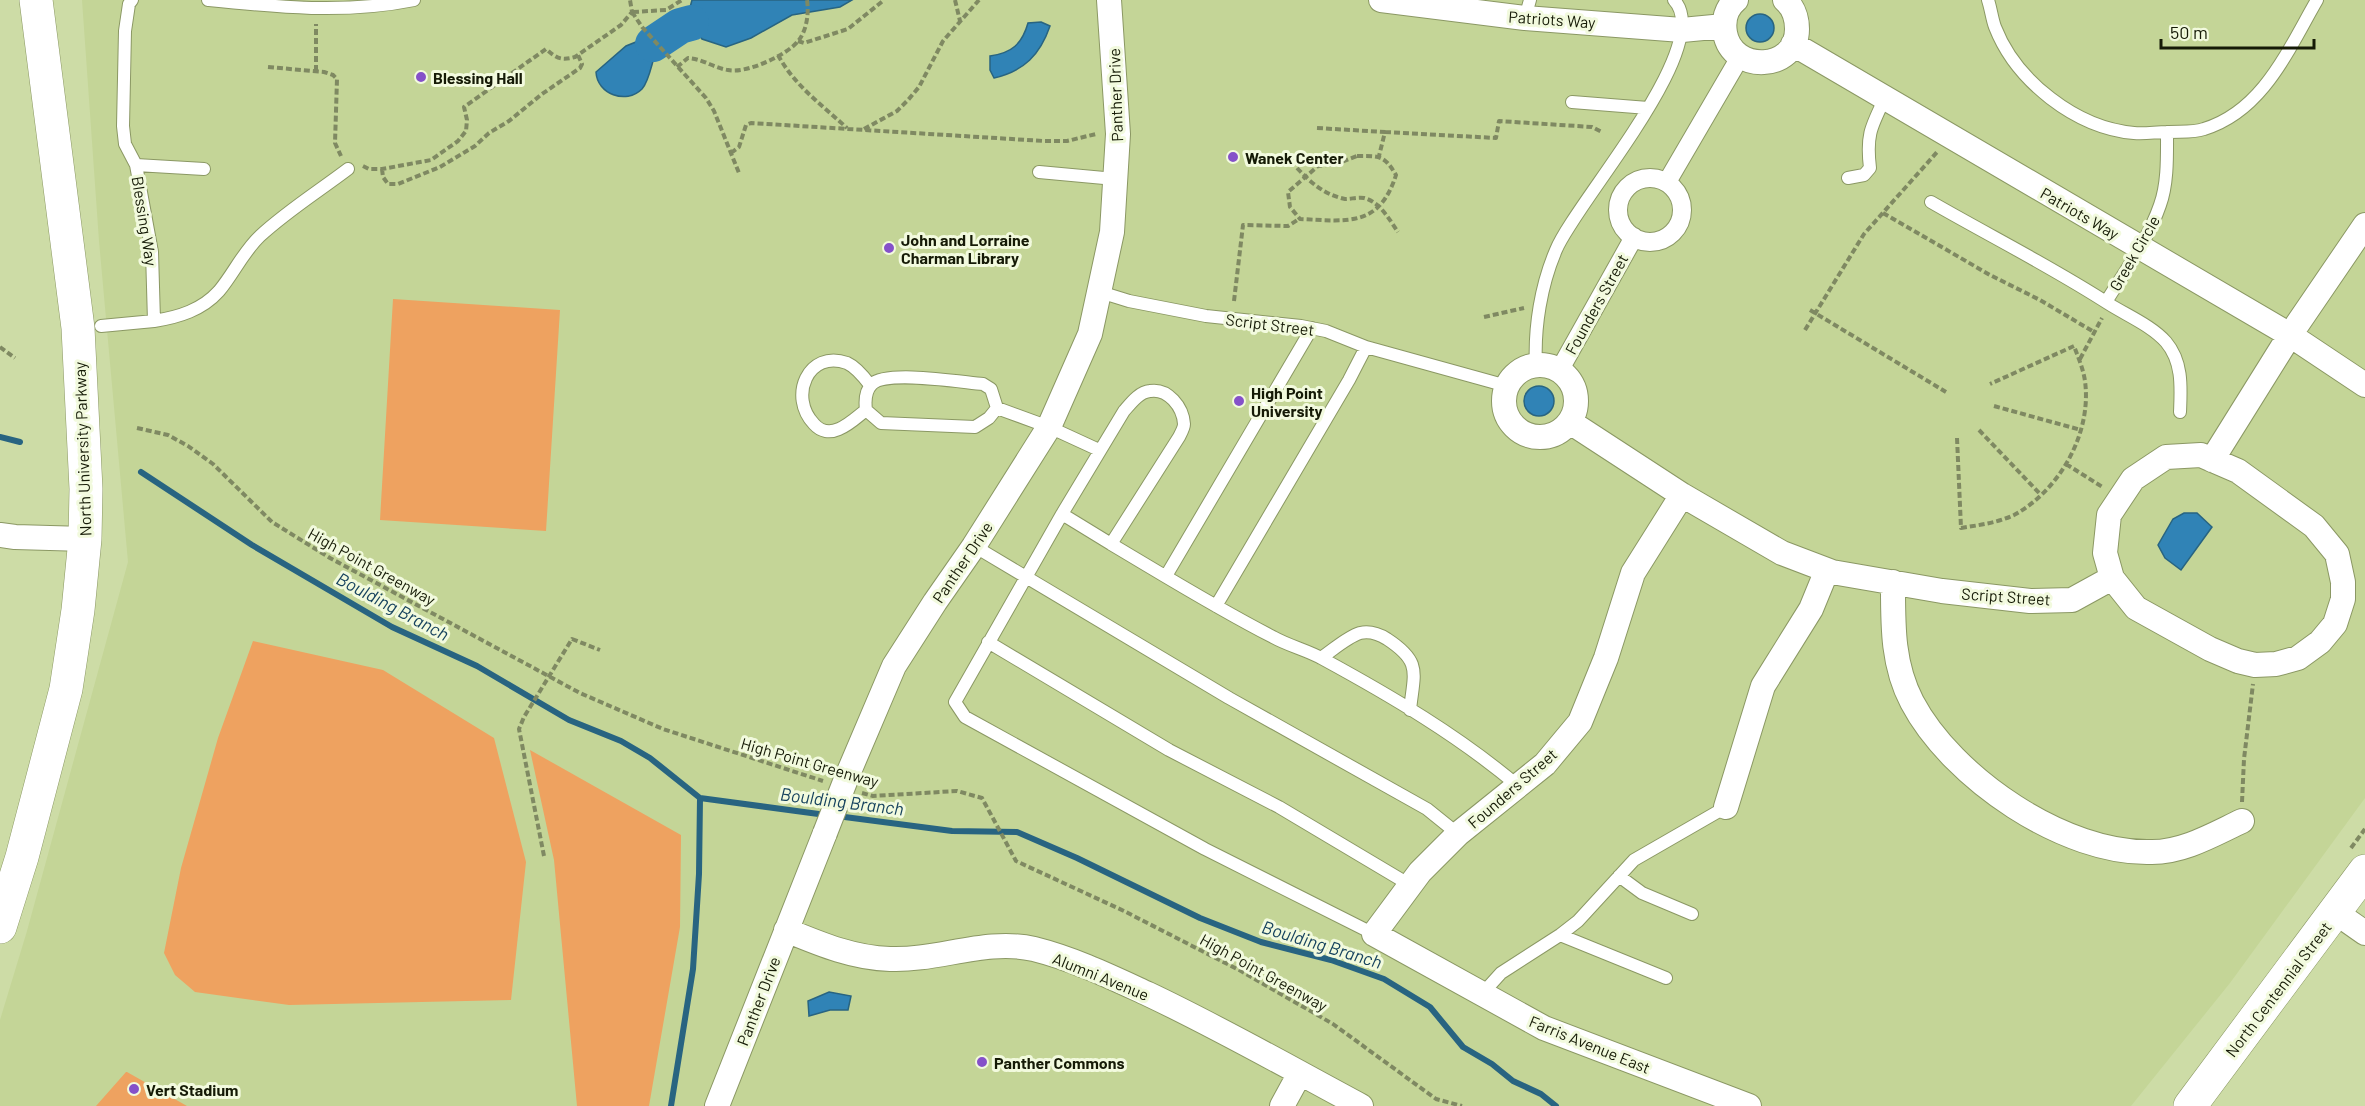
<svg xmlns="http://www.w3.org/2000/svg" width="2365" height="1106" font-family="Barlow,sans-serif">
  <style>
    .built { fill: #c4d597 }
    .green { fill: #eea260 }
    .water { fill: #3083b6; stroke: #286481; stroke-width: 1.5 }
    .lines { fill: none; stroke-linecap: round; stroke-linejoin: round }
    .stream { stroke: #286481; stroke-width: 6 }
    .river { stroke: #3083b6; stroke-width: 36 }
    .service-casing { stroke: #8b9864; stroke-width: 14 }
    .pedestrian-casing { stroke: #8b9864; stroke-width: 20 }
    .minor-casing { stroke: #8b9864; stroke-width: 26 }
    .secondary-casing { stroke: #8b9864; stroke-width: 34 }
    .path { stroke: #7f8962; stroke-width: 4; stroke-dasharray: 6 3; stroke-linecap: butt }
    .service { stroke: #fff; stroke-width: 12 }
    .pedestrian { stroke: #fff; stroke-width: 18 }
    .minor { stroke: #fff; stroke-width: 24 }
    .secondary { stroke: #fff; stroke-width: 33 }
    .minor-bridge-casing { stroke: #8b9864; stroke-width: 26; stroke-linecap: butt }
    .minor-bridge { stroke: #fff; stroke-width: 24 }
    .poi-dot { fill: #8551c9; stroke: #f2fade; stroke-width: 2 }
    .labels { text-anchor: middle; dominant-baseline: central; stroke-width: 6; stroke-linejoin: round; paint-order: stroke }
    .street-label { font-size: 16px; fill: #151a06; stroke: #f2fade }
    .poi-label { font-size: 16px; font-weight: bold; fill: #151a06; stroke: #f2fade; text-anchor: start }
    .water-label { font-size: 18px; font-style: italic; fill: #17435e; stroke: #f2fade }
  </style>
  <rect width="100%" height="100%" fill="#cddca6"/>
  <path class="built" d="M82,0H2365V798L2230,983L2131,1106H0V1020L27,931L128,562L99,241Z"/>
  <path class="green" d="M393,299L560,310L546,531L380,520Z
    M253,641L383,670L494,738L526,862L511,1000L289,1005L195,992L175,975L164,953L181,868L218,738Z
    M530,750L681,835L680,927L649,1106H577L554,860Z
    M126,1072H127L187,1106H96Z"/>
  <path class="water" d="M692,0H852L840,7L792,15L751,38L726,47L702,39L691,23L689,11Z
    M1746 28a14 14 0 1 1 28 0a14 14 0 1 1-28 0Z
    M1041,22L1050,26C1040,55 1024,71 994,78L990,70V56C1012,53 1022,44 1028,23Z
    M646,38L657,49C652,60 650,80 642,89C626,105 597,94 596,72L626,46Z
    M1524 401a15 15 0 1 1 30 0a15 15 0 1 1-30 0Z
    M2184,513H2197L2212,527L2181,570L2165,558L2158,545L2173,519Z
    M829,992L851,996L848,1010H830L809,1016L808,1001Z"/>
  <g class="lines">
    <path class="stream" d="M0,437L20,442
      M141,472L252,545L392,627L477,666L569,720L621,741L650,758L700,798L826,815
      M837,816L952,831L1017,832L1077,858L1200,918L1261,942L1331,960L1384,979L1430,1007L1463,1047L1492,1064L1513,1081L1541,1094L1556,1106
      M671,1106L693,969L699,874L700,798"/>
    <path class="river" d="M653,44L680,26L691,23"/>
    <defs>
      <path id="service" d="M208,0C277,7 345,14 414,0
        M1988,0C1991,9 1992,19 1995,27C2016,81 2076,128 2134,133C2145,134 2156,132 2167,132C2167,155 2168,183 2160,205C2148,240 2125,271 2106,302
        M1525,18L1530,0
        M1572,102L1648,108
        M2167,132C2179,131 2193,133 2204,129C2263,111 2288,50 2317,0
        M136,165L204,169
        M1039,172L1115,179
        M1848,178L1864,175L1870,168C1866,135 1871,127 1885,98
        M1931,202C1990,236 2052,267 2109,304C2128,316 2152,326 2166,342C2183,362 2181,388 2180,412
        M1100,292L1129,301L1206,316L1301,326L1326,331L1366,347L1507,386
        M154,321C179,317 202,310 219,291C234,273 243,252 260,236C287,211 319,191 348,169
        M101,326L154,321L152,252L136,165L125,144L123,126L125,31L129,4L132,0
        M1536,366C1534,327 1541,285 1556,250C1575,203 1717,45 1674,0
        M997,408L991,389L983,384C960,382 887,370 872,384C865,391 865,402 866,410L881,423L975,427L989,418L997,408L1049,427L1099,450
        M866,410C857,417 849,425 839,429C830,433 821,432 814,424C788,397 808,349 847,363C856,367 864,377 870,385
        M1062,514L1111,544L1179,437C1181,433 1184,428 1184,424C1183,407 1168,388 1150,391C1139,392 1131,403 1124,411L1062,514L955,702L965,717L1205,849L1374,934
        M1111,544C1165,576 1218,609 1273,637C1289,646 1307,650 1323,659C1391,696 1459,736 1518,786
        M974,546L1229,698L1427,809L1458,834
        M1166,576L1312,328
        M1216,606L1349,380L1366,347
        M988,642L1169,750L1279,807L1410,885
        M1321,658C1333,650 1347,637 1360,633C1369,631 1379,634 1387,639C1422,662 1414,672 1410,710
        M1619,876L1642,893L1692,914
        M1560,935L1666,978
        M1482,994L1501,973L1560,935L1578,921L1634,860L1726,807"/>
      <path id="pedestrian" d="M1618 210a32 32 0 1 1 64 0a32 32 0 1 1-64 0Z
        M1667,182L1740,57
        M1559,371L1634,237"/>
      <path id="minor" d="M1381,0L1525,18L1682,30L1724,26
        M1736,0C1726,8 1723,21 1725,33C1732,74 1797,71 1797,29C1797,18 1793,7 1785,0
        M1793,44L2290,335L2365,385
        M1504 401a36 36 0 1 1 72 0a36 36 0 1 1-72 0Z
        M1570,422L1682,495L1782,553L1832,572L1942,591L2030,601L2072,600L2112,578
        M2201,455L2238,471L2314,526L2337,554L2343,582V599L2335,624L2320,642L2298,658L2276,664L2255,665L2238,661L2210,649L2136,608L2112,578L2105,553L2109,515L2133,479L2166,457Z
        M2212,460L2290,335L2365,225
        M1682,495L1633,573L1606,658L1580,722L1545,764L1458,834L1420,872L1374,934L1544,1028L1749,1106
        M0,535L15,537L85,539
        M1893,582C1893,624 1892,664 1912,702C1952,778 2065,855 2152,852C2184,852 2214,834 2242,821
        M848,774L894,666L935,602L974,546L1049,427L1090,334L1112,232L1118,134L1109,0
        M1726,807L1763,686L1811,609L1827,570
        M2335,912L2365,933
        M786,930C820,944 853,958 890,959C938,961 986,938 1034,949C1074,959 1111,977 1148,994C1220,1028 1290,1068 1361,1106
        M717,1106L825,833
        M1282,1106L1300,1073"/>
      <path id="secondary" d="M0,927L22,857L66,689L78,610L85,539L86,489L78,328L36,0
        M2190,1106L2365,871"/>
    </defs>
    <use href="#service" class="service-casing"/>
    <use href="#pedestrian" class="pedestrian-casing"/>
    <use href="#minor" class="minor-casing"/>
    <use href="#secondary" class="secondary-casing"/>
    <path class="path" d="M955,0L960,21
      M632,12L642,27L706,98L714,111L739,173
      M633,12L666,10L682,0
      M798,41L804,43L848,29L884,0
      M778,55C794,85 822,105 847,128
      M268,67L324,72L333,75L337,79L335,143L341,156
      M677,67L688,58C703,59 714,68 728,70C746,74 788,55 799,40C807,29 809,13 807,0
      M316,71V24
      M1317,128L1385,132L1379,156
      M864,129L897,111L908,100L919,87L943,41L979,0
      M1385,132L1496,138L1499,121L1592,127L1602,132
      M731,153L739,147L746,125L751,123L1044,141H1067L1096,134
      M1357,156C1380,156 1384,155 1396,175C1379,228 1347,221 1300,219L1290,207L1288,192L1318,166L1336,164Z
      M363,166L369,169H382L431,160L458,141L466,131L467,120L464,107L546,49C556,58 561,61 575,57L621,25L632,12L630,0
      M1297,168C1311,183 1325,195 1345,199C1351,199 1358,197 1364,198C1380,202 1389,219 1398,232
      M382,169L383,177L388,184H398L440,167L475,146L489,133L509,121L542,94L580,68L582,64L578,55
      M1883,213L1990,275L2040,300L2094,332
      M1234,301L1243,225L1288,226L1299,219
      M1810,310L1946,392
      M1484,317L1524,308
      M1805,330L1864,234L1938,151
      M0,347L15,358
      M2080,359L2102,318
      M1994,406L2081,430
      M137,428L168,435L188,446L213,464L272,522L330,558L580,693L663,729L823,781
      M1979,430L2041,495
      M1957,438L1961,528C1979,525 1997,523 2014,515C2060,490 2092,433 2085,381C2083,368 2078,357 2074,346L1990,384
      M2066,464L2104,488
      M862,793L873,796L957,791L982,798L1016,861L1124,911L1241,971L1333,1024L1436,1099L1462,1106
      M2242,802L2244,759L2253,684
      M2351,848L2365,829
      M544,856L519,729L524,717L572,639L600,650"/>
    <use href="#service" class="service"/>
    <use href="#pedestrian" class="pedestrian"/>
    <use href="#minor" class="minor"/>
    <use href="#secondary" class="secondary"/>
    <defs>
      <path id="minor-bridge" d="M825,833L848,774"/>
    </defs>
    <use href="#minor-bridge" class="minor-bridge-casing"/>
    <use href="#minor-bridge" class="minor-bridge"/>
  </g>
  <g class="poi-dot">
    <circle cx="421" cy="77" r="6"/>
    <circle cx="1233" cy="157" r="6"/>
    <circle cx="889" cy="248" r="6"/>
    <circle cx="1239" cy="401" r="6"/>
    <circle cx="982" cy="1062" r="6"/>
    <circle cx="134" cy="1089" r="6"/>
  </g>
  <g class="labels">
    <g class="street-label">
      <text transform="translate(1552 19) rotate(4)">Patriots Way</text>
      <text transform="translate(1115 95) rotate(-92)">Panther Drive</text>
      <text transform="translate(2080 213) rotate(30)">Patriots Way</text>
      <text transform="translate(145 221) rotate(81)">Blessing Way</text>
      <text transform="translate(2134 253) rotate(-60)">Greek Circle</text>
      <text transform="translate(1596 304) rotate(-61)">Founders Street</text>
      <text transform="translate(1270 324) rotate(7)">Script Street</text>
      <text transform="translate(82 449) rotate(-92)">North University Parkway</text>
      <text transform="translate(962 562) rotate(-56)">Panther Drive</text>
      <text transform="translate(372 566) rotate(29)">High Point Greenway</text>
      <text transform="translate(2006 596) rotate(4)">Script Street</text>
      <text transform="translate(810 762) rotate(16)">High Point Greenway</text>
      <text transform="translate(1512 788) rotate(-41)">Founders Street</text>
      <text transform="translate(1264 972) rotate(29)">High Point Greenway</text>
      <text transform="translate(1101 976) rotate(22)">Alumni Avenue</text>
      <text transform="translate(2278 989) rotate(-53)">North Centennial Street</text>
      <text transform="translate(758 1001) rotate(-69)">Panther Drive</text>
      <text transform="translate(1590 1044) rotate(22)">Farris Avenue East</text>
    </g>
    <g class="poi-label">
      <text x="433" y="77">Blessing Hall</text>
      <text x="1245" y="157">Wanek Center</text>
      <text x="901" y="239">John and Lorraine<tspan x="901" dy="18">Charman Library</tspan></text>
      <text x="1251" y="392">High Point<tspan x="1251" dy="18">University</tspan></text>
      <text x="994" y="1062">Panther Commons</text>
      <text x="146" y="1089">Vert Stadium</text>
    </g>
    <g class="water-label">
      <text transform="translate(393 606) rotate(28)">Boulding Branch</text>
      <text transform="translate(842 801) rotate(7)">Boulding Branch</text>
      <text transform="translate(1322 944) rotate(17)">Boulding Branch</text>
    </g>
  </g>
  <path d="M2161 39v9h153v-9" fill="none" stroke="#151a06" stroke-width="3"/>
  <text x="2170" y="39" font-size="18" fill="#151a06" stroke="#f2fade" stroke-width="4.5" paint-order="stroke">50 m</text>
</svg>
